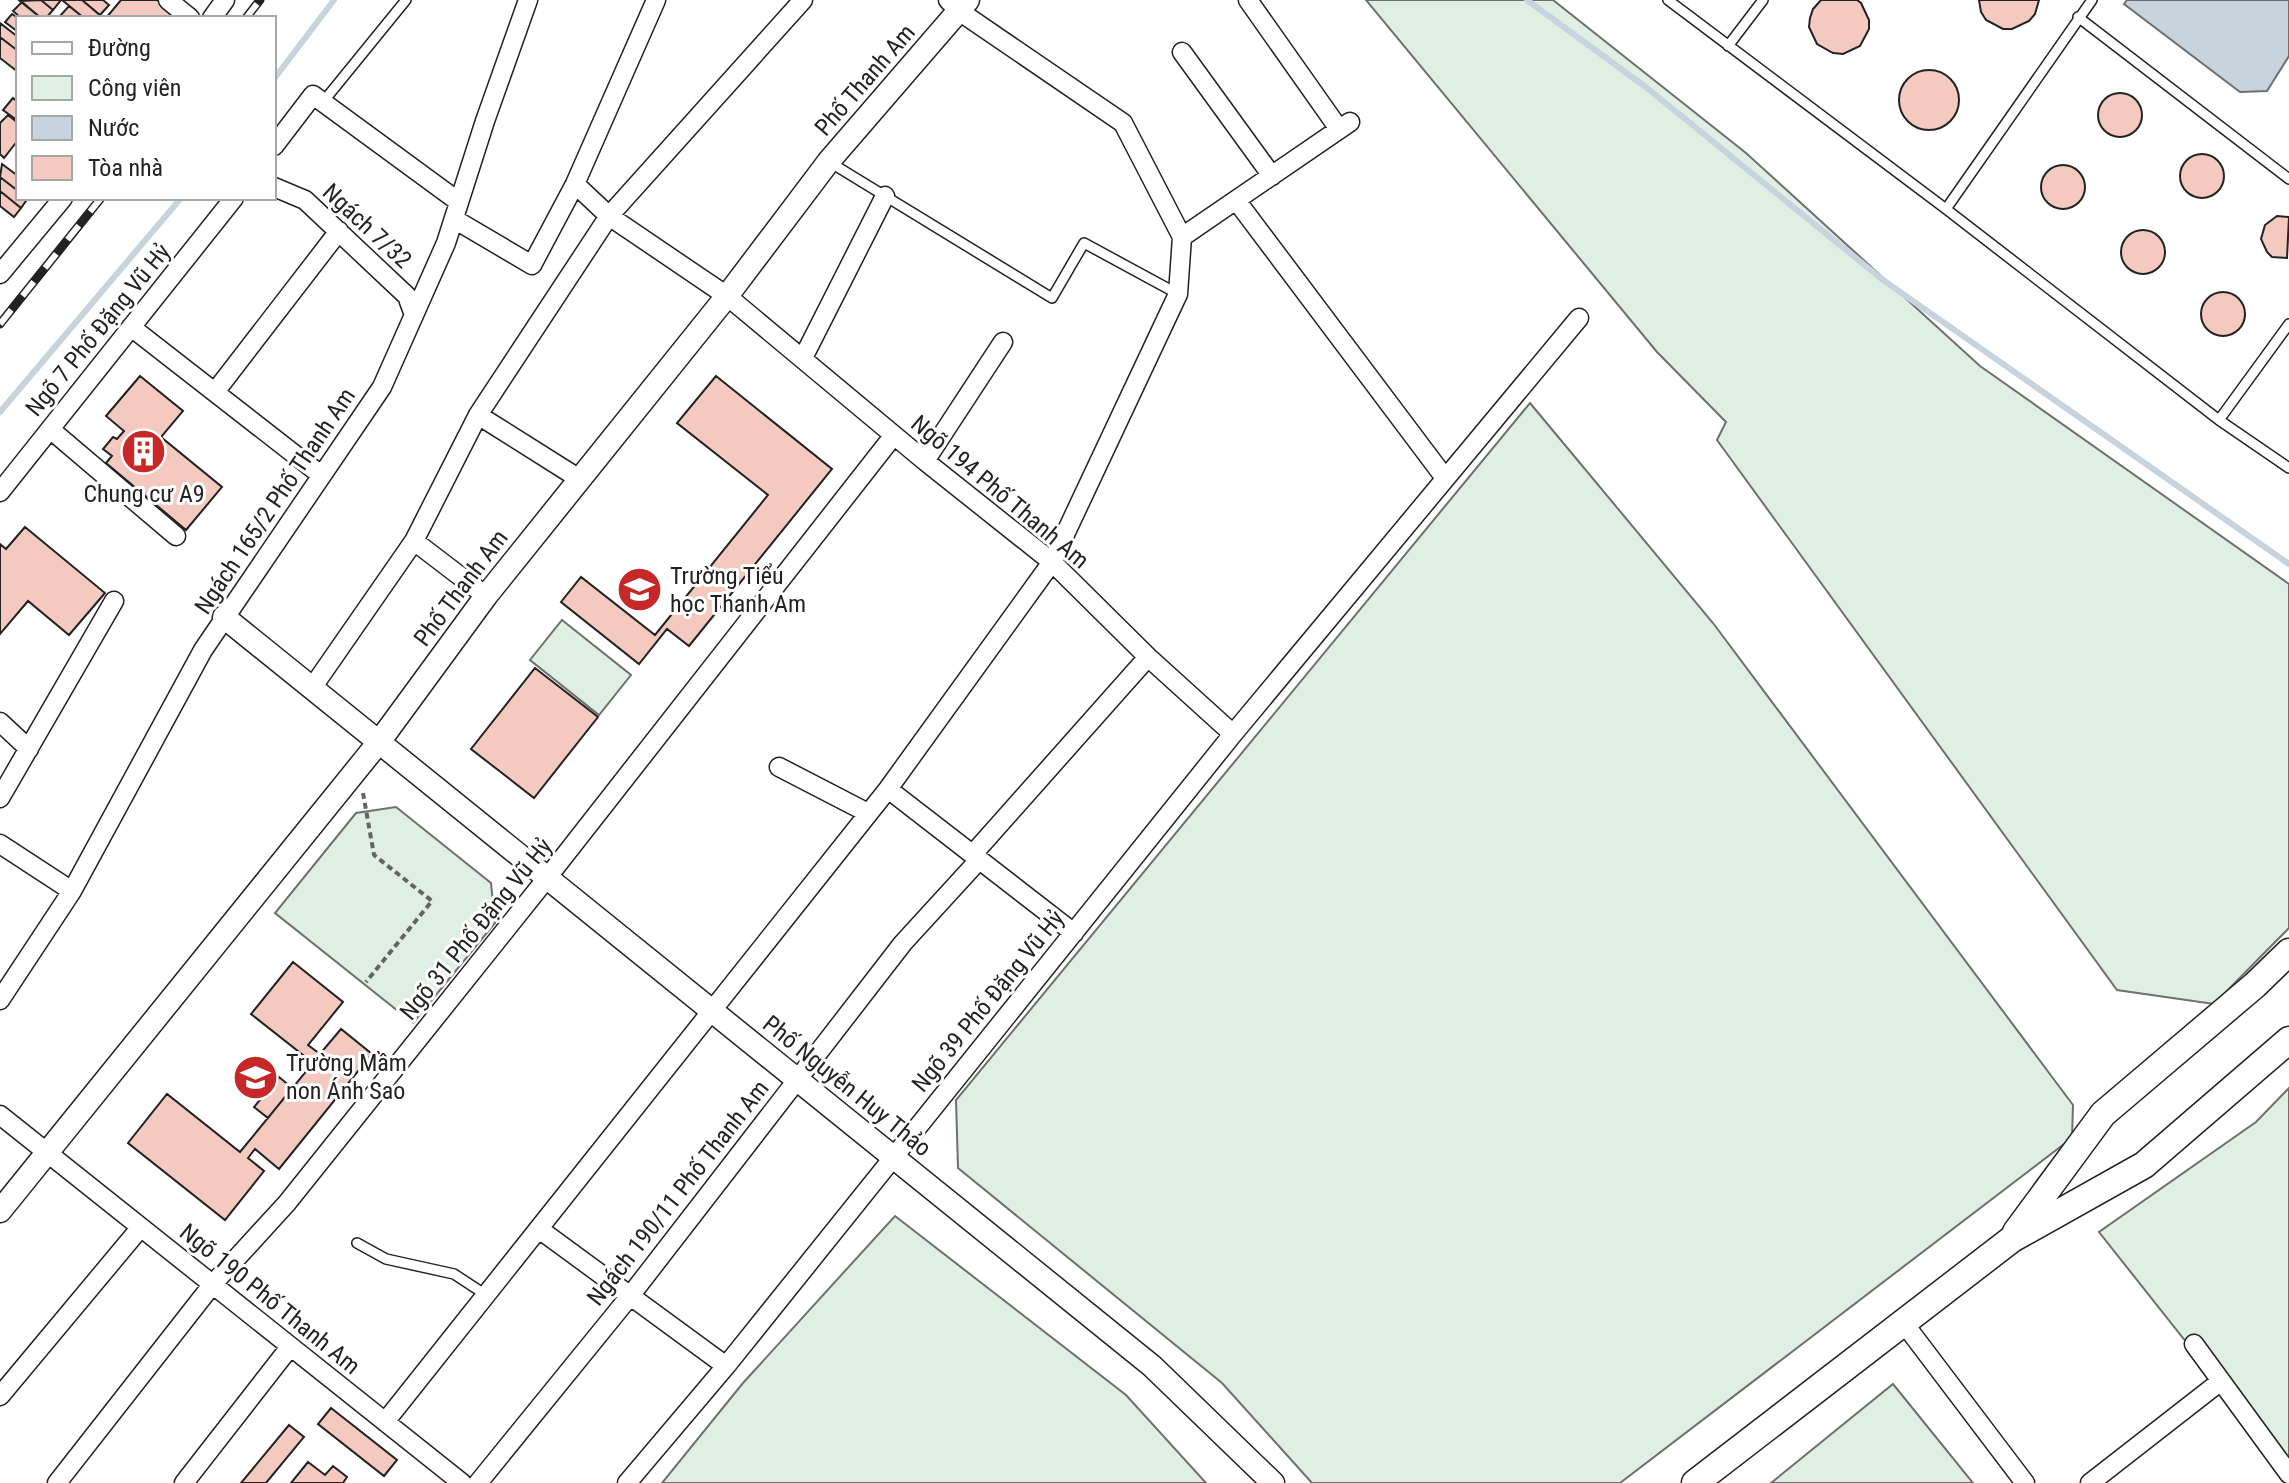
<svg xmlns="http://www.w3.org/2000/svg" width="2289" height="1483" font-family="'Roboto Condensed',sans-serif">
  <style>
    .green { fill: #e0efe3; stroke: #6f6f6f; stroke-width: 2 }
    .water { fill: #c7d3dd; stroke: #6f6f6f; stroke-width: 2 }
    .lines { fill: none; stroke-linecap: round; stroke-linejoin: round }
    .stream { stroke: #c7d3dd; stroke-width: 6 }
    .building { fill: #f3c9c0; stroke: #222; stroke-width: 2 }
    .service-casing { stroke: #222; stroke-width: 12 }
    .minor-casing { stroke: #222; stroke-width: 21 }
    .tertiary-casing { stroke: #222; stroke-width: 25 }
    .secondary-casing { stroke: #222; stroke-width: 29 }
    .path { stroke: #646464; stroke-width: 4; stroke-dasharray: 6 4; stroke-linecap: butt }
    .service { stroke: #fff; stroke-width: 9 }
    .minor { stroke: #fff; stroke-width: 18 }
    .tertiary { stroke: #fff; stroke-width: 22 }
    .secondary { stroke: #fff; stroke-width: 26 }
    .rail-casing { stroke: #222; stroke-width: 9 }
    .rail { stroke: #fff; stroke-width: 6; stroke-dasharray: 18; stroke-linecap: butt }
    .labels { text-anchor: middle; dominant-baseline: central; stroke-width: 6; stroke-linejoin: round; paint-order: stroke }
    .street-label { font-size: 24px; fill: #222; stroke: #fff }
    .poi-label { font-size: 24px; fill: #222; stroke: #fff; text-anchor: start }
  </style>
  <rect width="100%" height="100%" fill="#fff"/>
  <path class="green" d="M1366,0H1553L1746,153L1980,366L2289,584V928L2214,1004L2117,990L1717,440L1726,422L1657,352Z
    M1530,403L1713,623L2073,1105L2072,1138L1620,1483H1312L1222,1383L958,1168L956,1100Z
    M562,620L631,675L599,715L530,660Z
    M396,807L491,883L495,923L413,1023L275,913L356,813Z
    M2289,1088V1472L2099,1232L2256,1122Z
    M895,1216L1126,1395L1206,1483H662L743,1383Z
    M1893,1384L1973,1483H1771Z"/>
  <path class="water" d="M2127,0H2289V56L2267,91L2240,92L2124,4Z"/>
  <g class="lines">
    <path class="stream" d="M1527,0L1647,88L1883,280L2289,564
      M274,79L334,0
      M0,412L181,198"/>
  </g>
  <path class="building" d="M41,0L53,10L46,18H41L20,1Z
    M41,0H61L53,10Z
    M62,0H82L102,17L84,18Z
    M82,0H103L109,5L100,15Z
    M121,0H157L180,18H106Z
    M1821,0H1857L1861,3L1869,20V29L1860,46L1843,54L1833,53L1817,44L1809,27L1810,18L1813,9Z
    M1979,0H2039L2035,14L2029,21L2012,29H2003L1986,20L1981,12Z
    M22,2L41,18H21L13,11Z
    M69,6L84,18L60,16Z
    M12,14L18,18V32L5,22Z
    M0,23L18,37V51L0,37Z
    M0,37L18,51V72L0,58Z
    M1899 100a30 30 0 1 1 60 0a30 30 0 1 1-60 0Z
    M2098 115a22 22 0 1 1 44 0a22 22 0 1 1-44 0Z
    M13,98L18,102V121L3,110Z
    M8,115L18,123V140L4,158L0,154V123Z
    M2180 176a22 22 0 1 1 44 0a22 22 0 1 1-44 0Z
    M2,164L18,176V191L0,177Z
    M2041 187a22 22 0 1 1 44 0a22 22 0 1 1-44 0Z
    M0,177L18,191V198H28L21,208L0,191Z
    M0,191L21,208L14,217L0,206Z
    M2277,216L2289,217L2287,258L2272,257L2267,252L2261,239L2265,225Z
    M2121 252a22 22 0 1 1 44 0a22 22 0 1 1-44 0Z
    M2201 314a22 22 0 1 1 44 0a22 22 0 1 1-44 0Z
    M140,376L183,411L161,437L222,487L186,530L106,463L112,456L103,449L113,437L117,439L124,431L106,416Z
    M716,376L832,469L689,646L667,629L639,664L561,602L581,577L655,635L768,495L677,423Z
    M25,527L105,593L69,635L28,601L0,634V544L6,549Z
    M535,668L598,717L534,798L471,749Z
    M293,962L343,1002L308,1045L320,1054L341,1029L372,1054L279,1169L255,1149L248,1158L264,1171L225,1220L128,1143L167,1094L240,1152L313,1063L251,1014Z
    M279,1077L292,1088L268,1118L254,1107Z
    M331,1408L397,1460L384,1476L318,1424Z
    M289,1425L304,1437L266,1483H241Z
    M308,1462L325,1475L333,1466L347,1477L343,1483H291Z"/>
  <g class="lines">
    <defs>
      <path id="service" d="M1668,0L1946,209L2219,420L2289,468
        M2078,17L2289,179
        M1728,46L1763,0
        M323,102L406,0
        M831,163L1052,298L1084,243L1178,294
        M1946,209L2092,0
        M2219,420L2289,324
        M357,1243L386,1259L454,1274L486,1295"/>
      <path id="minor" d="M168,0L190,18
        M948,0L959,11L1123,123L1182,237
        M1248,0L1339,129
        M212,18L225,0
        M1182,52L1272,176
        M274,146L313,95L459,202
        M575,184L609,216L727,296L925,461L1052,562L1148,657L1233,734
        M274,187L305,200L407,296L414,315
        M1236,200L1445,478
        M454,219L532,265L575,184L656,0
        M1182,237L1350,122
        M0,274L63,198
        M131,327L321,475
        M803,358L885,196
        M215,392L339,231
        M478,415L578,478
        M50,429L176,536
        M925,461L1003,342
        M0,492L234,198
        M414,541L486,596
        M312,688L414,541L478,415L609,216L803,0
        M0,722L29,749
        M779,767L868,813
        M888,789L1074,933
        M0,798L114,601
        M0,844L72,891
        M973,854L1148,657
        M0,1000L72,891L203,650L382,387L446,243L485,121L528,0
        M0,1115L462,1483
        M539,1229L726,1366
        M1903,1322L2025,1483
        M2194,1344L2289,1474
        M0,1396L141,1227
        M385,1422L888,789L1052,562L1178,294L1182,237
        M57,1483L212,1285L287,1203L547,878L894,435
        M184,1483L290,1347
        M478,1483L630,1296L903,943L979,860
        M627,1483L726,1366L1233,734L1579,318
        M2090,1483L2221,1381"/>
      <path id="tertiary" d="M224,617L1152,1366L1273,1483
        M0,1211L379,742L486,596L727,296L829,161L968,0"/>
      <path id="secondary" d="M2016,1232L2103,1114L2255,985L2289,952
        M1695,1483L2012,1239L2144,1165L2289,1040"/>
    </defs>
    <use href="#service" class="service-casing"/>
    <use href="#minor" class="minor-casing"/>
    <use href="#tertiary" class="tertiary-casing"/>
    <use href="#secondary" class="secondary-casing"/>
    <path class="path" d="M363,793L374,855L432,901L366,982"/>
    <use href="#service" class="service"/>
    <use href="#minor" class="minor"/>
    <use href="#tertiary" class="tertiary"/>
    <use href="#secondary" class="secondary"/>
    <defs>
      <path id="rail" d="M246,18L260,0
        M0,324L101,198"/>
    </defs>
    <use href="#rail" class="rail-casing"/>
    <use href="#rail" class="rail"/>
  </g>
  <defs>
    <symbol id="building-disc" viewBox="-11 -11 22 22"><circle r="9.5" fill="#c62828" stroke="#fff"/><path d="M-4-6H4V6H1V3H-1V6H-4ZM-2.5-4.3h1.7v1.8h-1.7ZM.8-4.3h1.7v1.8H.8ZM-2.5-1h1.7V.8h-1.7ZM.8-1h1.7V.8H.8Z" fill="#fff"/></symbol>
    <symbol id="school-disc" viewBox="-11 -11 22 22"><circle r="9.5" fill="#c62828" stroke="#fff"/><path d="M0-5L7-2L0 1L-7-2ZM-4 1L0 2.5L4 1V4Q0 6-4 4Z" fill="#fff"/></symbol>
  </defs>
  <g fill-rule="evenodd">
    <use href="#building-disc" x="118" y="426" width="51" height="51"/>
    <use href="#school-disc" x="614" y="564" width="51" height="51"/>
    <use href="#school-disc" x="230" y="1052" width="51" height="51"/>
  </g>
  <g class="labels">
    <g class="street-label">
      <text transform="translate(865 80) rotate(-49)">Phố Thanh Am</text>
      <text transform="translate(367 226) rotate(43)">Ngách 7/32</text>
      <text transform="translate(98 330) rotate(-51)">Ngõ 7 Phố Đặng Vũ Hỷ</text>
      <text transform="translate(1000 492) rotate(40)">Ngõ 194 Phố Thanh Am</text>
      <text transform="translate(275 501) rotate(-56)">Ngách 165/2 Phố Thanh Am</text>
      <text transform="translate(461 588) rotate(-53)">Phố Thanh Am</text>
      <text transform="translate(476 929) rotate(-51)">Ngõ 31 Phố Đặng Vũ Hỷ</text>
      <text transform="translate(988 1001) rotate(-51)">Ngõ 39 Phố Đặng Vũ Hỷ</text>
      <text transform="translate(847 1086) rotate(39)">Phố Nguyễn Huy Thảo</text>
      <text transform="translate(678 1193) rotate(-52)">Ngách 190/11 Phố Thanh Am</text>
      <text transform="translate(270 1299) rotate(39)">Ngõ 190 Phố Thanh Am</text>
    </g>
    <g class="poi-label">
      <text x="144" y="494" text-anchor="middle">Chung cư A9</text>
      <text x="670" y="576">Trường Tiểu<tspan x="670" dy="28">học Thanh Am</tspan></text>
      <text x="286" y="1063">Trường Mầm<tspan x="286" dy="28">non Ánh Sao</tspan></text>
    </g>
  </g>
  <rect x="16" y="16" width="260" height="184" fill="#ffffff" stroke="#a7a7a7" stroke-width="2"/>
  <rect x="32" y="42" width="40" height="12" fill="#ffffff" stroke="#a7a7a7" stroke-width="2"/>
  <text x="88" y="56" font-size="24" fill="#222222">Đường</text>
  <rect x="32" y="76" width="40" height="24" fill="#e0efe3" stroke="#a7a7a7" stroke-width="2"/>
  <text x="88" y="96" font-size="24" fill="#222222">Công viên</text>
  <rect x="32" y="116" width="40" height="24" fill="#c7d3dd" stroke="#a7a7a7" stroke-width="2"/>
  <text x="88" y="136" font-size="24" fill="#222222">Nước</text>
  <rect x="32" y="156" width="40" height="24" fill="#f3c9c0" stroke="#a7a7a7" stroke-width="2"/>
  <text x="88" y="176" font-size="24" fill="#222222">Tòa nhà</text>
</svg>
